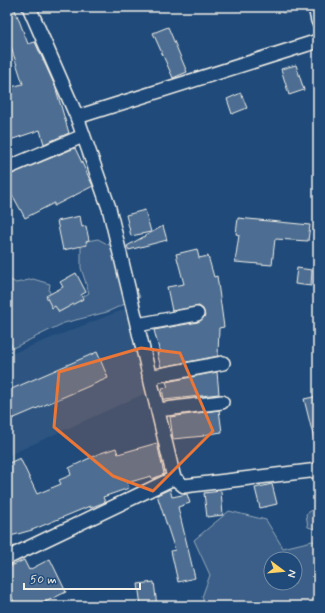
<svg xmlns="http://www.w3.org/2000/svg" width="325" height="613" font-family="Mynerve,sans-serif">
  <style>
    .built { fill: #2d5581 }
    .green { fill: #3a5f88; stroke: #97a8b8; fill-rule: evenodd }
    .building { fill: #4d6e92; stroke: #f4f1e8 }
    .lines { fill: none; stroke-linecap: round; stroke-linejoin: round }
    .street-casing { stroke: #f4f1e8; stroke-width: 16 }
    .street { stroke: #1f4a7a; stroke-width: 13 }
    .marked { fill: #ea7738; fill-opacity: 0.2; stroke: #ea7738; stroke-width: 3; stroke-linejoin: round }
  </style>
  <rect width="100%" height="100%" fill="#1f4a7a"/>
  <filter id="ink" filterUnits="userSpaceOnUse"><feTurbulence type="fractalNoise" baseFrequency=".025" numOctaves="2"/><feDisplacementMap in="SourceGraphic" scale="8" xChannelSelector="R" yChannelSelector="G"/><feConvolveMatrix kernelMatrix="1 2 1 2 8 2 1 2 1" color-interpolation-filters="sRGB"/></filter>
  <g filter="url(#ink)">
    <path class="built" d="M125,309L148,392L7,456V348L11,354Z"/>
    <path class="green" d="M279,7H318V11L282,13Z
      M98,239L113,247L132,280L140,297L107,312L64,323L13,348L7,337V278L16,283L33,279L50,284L49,291L61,311L89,293L81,268V242Z
      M318,506V530L308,527L306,514Z
      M229,511L266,520L283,548L312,541L318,542V606H206L202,597L210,575L194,540ZM271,559H295V583H271Z"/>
    <path class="building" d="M7,7H14L28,44L35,42L55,86L69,133L44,144L40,130L7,141V88L23,84L11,47L7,48Z
      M168,27L187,72L173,78L153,33Z
      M296,65L304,90L289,95L281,69Z
      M241,93L247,108L232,114L227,99Z
      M7,143L13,157L7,159Z
      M75,148L93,186L54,206V203L25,218L13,196L7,199V176Z
      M145,210L151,232L131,236L126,215Z
      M80,216L82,227L86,226L89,240L86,241L87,245L63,250L57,221Z
      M238,218L310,225L308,241L275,239L272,265L235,262L239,235L236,234Z
      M163,226L167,240L129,250L127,246Z
      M197,249L199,258L208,256L214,277L217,276L224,327L219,328L218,356L161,367L157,353H160L154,330L198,322L205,316L203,309L199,306L172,311L167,287L184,284L176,254Z
      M297,268L312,270L311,286L295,284Z
      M76,273L86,292L81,295L83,299L59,312L55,306L52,308L46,296L63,287L60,282Z
      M97,352L108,378L12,419L7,406V391Z
      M217,372L219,394L164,400L162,388L168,387L166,382Z
      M318,396V438L314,439L304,399Z
      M219,410L222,432L203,435L204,436L173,439L170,417Z
      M157,443L164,474L152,479L151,476L127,483L129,488L103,497L105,502L90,508V506L32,530L7,537V464L20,458L37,494L61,484L59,480L71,475L69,468L98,454L116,448L118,454Z
      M272,484L277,504L260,508L255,488Z
      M170,489L172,497L187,494L190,503L178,507L195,578L178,582L171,551L175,550L157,495Z
      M221,491L223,515L207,517L204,493Z
      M50,559L66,592L37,606H16L7,587V568L24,560L29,570Z
      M154,582L157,606H141L138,584Z"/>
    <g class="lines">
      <defs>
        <path id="street" d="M29,7L77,117L109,208L174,478L184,486L318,470
          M315,7L318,21
          M77,117L318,41
          M7,168L83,136
          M137,325L197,314
          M149,377L223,363
          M158,410L222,402
          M7,558L174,478"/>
      </defs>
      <use href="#street" class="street-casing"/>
      <use href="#street" class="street"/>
    </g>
  </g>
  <path class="marked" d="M141,348L180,353L213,431L153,491L113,476L54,427L59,372Z"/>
  <rect width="325" height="613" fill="none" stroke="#1f4a7a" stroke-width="24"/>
  <rect x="12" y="12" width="301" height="589" fill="none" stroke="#f4f1e8" stroke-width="1.5" filter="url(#ink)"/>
  <g transform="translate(283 571) rotate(106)"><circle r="19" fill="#1f4a7a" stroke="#748da6"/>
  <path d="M0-3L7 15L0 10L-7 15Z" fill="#ffd166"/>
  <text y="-6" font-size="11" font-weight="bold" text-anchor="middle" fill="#f4f1e8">N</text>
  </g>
  <path d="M24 583v6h116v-6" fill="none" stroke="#f4f1e8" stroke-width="2"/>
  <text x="30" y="583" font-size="12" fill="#f4f1e8" stroke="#1f4a7a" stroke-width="3" paint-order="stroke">50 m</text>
</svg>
